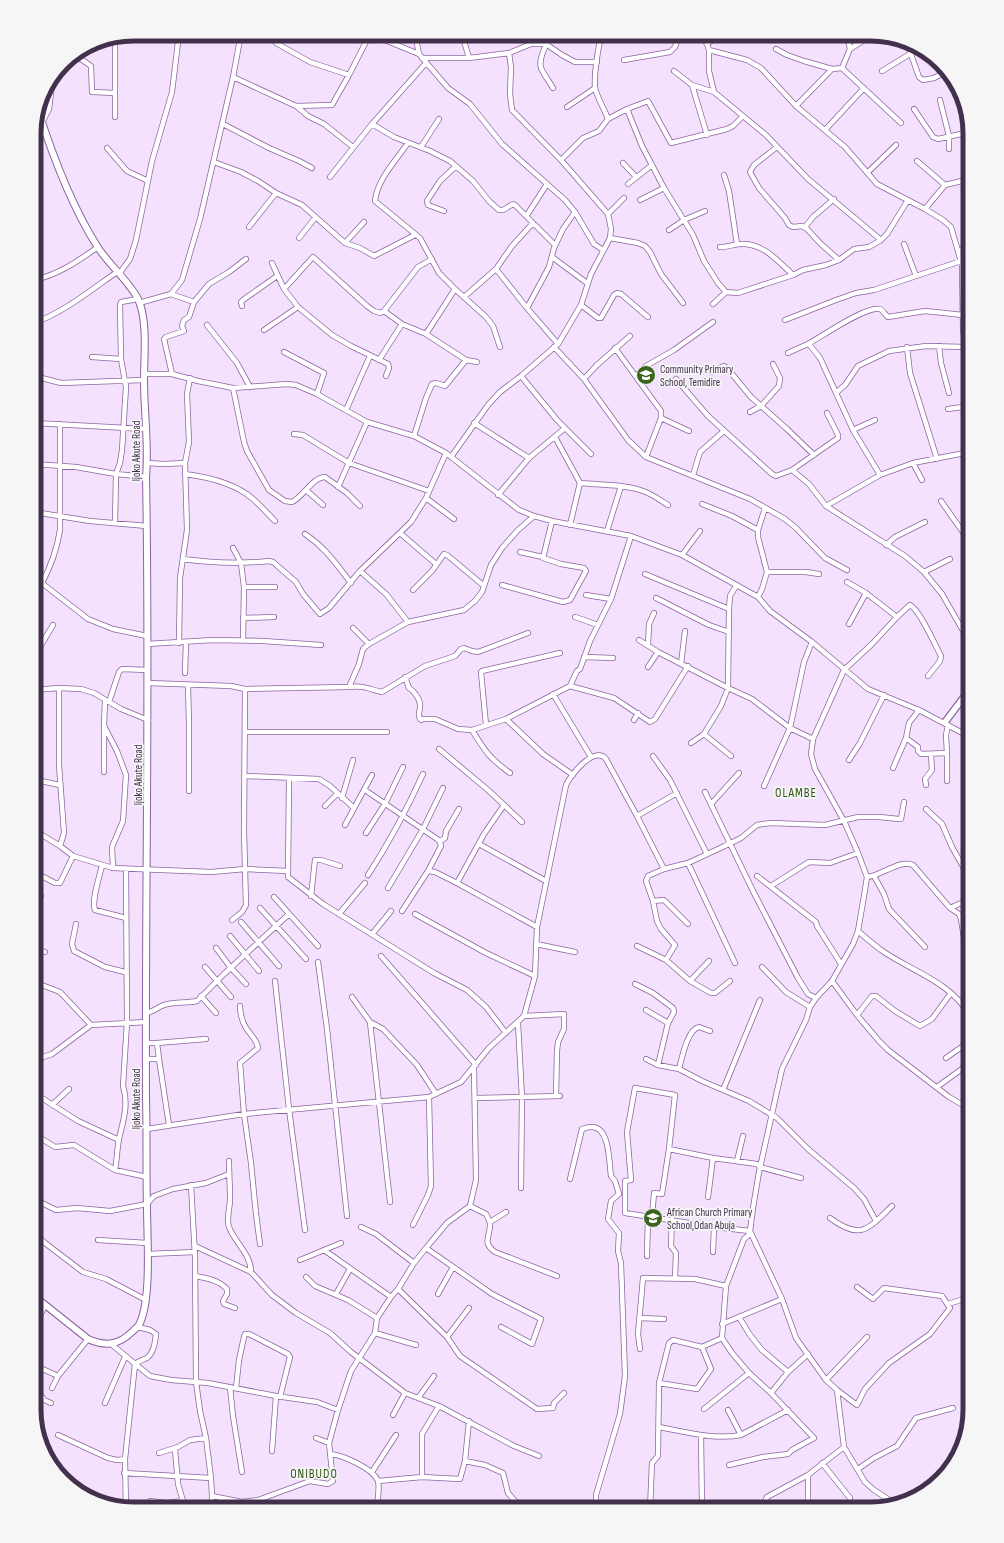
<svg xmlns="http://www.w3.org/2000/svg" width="1004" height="1543" font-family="'Sofia Sans Condensed',sans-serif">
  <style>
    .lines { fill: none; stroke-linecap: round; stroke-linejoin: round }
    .minor-casing { stroke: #8d62a2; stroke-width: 6 }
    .tertiary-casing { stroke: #8d62a2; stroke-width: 8 }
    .secondary-casing { stroke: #8d62a2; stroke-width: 8 }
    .minor { stroke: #fff; stroke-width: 4.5 }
    .tertiary { stroke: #fff; stroke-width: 5.5 }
    .secondary { stroke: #fff; stroke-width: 6 }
    .labels { text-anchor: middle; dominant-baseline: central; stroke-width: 3.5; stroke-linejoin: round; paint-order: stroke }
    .poi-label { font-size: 11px; fill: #43304c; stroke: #f6f6f6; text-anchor: start }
    .street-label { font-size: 11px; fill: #43304c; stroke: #f6f6f6 }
    .quarter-label { font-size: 13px; letter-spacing: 1px; fill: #305414; stroke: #f6f6f6 }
    .rim { fill: none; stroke: #43304c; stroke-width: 5 }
  </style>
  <rect width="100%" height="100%" fill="#f4e1fd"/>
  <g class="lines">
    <defs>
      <path id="minor" d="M278,34L276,43L310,62L349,75
        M359,34L368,37
        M370,34L419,54L448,88L470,104L502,144L565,200L575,212L594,244L603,250
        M415,34L419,54
        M462,34L469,58
        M529,34L531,44
        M552,34C547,42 538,59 541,68C544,75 549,81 553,88
        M602,34C598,46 594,75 595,87C596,96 605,110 608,119
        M699,34L707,44L709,50L747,60L761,68L796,106L845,147L877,184L925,209L943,220L951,227L962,265L963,330L966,347L970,359
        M907,43L919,77L923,80L934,78L945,72
        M707,44L721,34
        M776,49L787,55L804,61L832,69L842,68L850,49L847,34
        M850,49L869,37L877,34
        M709,50V71L714,92L766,135L808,179L881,240
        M75,55L91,66L92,92L115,93
        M422,58H469L509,53L531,44H546L562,55L575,62H597
        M624,60L670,52L675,47L680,34
        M842,68L901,123
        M674,71L692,85L714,92
        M882,71L910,54
        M233,77L296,106L332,105L349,75L370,34
        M692,85L707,135
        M940,100L949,136V149
        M296,106L308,116L324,124L353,147
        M796,106L832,69
        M567,107L595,88
        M627,109L642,146L664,188L693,235L704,261L718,283L726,292
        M914,109L933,137L938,139L970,132
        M115,117V38
        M223,124L269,148L299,161L312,168
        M372,124L394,137L430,151L450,161L473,181L489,201L499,210H503L513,204L515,205L555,245
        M825,130L864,88
        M34,139L49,109L53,78
        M408,143C396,160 377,180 375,201L420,238L439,273L455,289L486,317L493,326L500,347
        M421,147L439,119
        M777,147L754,165L750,172L759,188L785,218L789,225L793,227L802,226L807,229L821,244L839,260
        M107,148L127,171L148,181
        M561,160L583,138L599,131L608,119L627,109L648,101L671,143L727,129L733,126L742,117
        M917,161L945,185
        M214,162L241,172L258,181L276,193L302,205L345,243L360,248L374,256L415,235
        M623,163L636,177
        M867,173L896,145
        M724,175L729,191L737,244
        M330,177L372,124L426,63
        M628,184L652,165
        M640,200L664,188
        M925,209L945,185L970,179
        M444,211L428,205L427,201L440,181L456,166
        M608,214L624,198
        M527,215L547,184
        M249,227L276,193
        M805,227L813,217L834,199
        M669,230L684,220L705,211
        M299,238L315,218
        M610,238L638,243L645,246L650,252L661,274L683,303
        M345,243L364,222
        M904,244L916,276
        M720,247C728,247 735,244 742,244C763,243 779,262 793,275
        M959,251L970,247
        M552,257L587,283
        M272,263L284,289L298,307L332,335L351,346L388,364L389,368L386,376
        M496,269L527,308L558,344
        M963,273L970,274
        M119,274L130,259L136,240L152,161L172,92L179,34
        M34,280C58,275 78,261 98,247
        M284,289L313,257L367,306L374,311L380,313L384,311L418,267L432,259
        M171,294L194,302L209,284L229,272L246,259
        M464,297L496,269L512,246L533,223
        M139,303L171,294L182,280L200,219L233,77L241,34
        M713,304L726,292L738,293L793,275L803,270L826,265L839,260L854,249L869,247L881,240L887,234L908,200
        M581,305L598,318H601L614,295L617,293L621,294L648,317
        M242,306L241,302L243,300L277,276
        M527,308L549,267L554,248L563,229L575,212
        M384,311L402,324L426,334L466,360L477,362
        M785,320L836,300L856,293L874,290L961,261
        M34,323C64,312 91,290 117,272
        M207,325L237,363L250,387
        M264,330L298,307
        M426,334L455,289
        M809,344L820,358L853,430L880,475
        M939,346L941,363L949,393
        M554,347L584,379L628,440L646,457L750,499L785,519L796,528L825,558L847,570
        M907,347L910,373L937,459
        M615,348L661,411V418L689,431
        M284,352L324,373L317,394
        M788,353C794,350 801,347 808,344C821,337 867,305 880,309C883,310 885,315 888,317L925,311L963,315
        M92,357L121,359
        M379,360L402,324
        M711,372L724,366L727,368L751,397L787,429L814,455
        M144,374H172L198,381L233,388L287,384L296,385L317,394L367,422L414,436L446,453L519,510L534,516L552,521L631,536L682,555L758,597L770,611L812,642L868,689L919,710L970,737
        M172,374L164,339L166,337L184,331L182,326L184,320L189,317L194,302
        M34,376L61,383L144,380
        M521,376L557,420L591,454
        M636,376L646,366L674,350L713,322
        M584,379L597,365L630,336
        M676,379L708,416L772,474L776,476L792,470L838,438V435L827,413
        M233,388L244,442L247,451L269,490L285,501L292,502C303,497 313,477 325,477L347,493L360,506
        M836,393L845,385L858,366L889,351L926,346L966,347
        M948,409L970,406
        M346,410L370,356
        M750,412L761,406L779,386L780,378L773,364
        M34,423L146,429
        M474,423L529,458
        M853,430L875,420
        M294,434L303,435L349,463L429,491
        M414,436L426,398L432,384L436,383L445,386L466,360
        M555,437L580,483L570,525
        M451,457L488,405L500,392L521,376L558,344L581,305L591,274L610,238L611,229L608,214L561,160L512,110L510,94L511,67L509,53
        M646,457L661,418
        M147,463L164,464L185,463
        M913,463L922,480
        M34,464L76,467L116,474L146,477
        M792,470L809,484L826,506L905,556L924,572L942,594L970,643
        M185,474C208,477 235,483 253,499C261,506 268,514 275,521
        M693,475L700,452L724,431
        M580,483C601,485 623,484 643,491C652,494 660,500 668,505
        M338,487L367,422
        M306,490L323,505
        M498,495L529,458L565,428
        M426,498L454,519
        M941,501L970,542
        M702,504L732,516L758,530
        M826,506L880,475L913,463L970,452
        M34,512L90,521L147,526
        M115,523L116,474L120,463L122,450L126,387L121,359L120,305L121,302L138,299
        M607,531L621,486
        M400,533L436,564
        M305,534C326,548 336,564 351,583
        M886,545L895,537L925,522
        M233,548L241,563L244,587L243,640
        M520,552L543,557
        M682,555L700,531
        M183,559C212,563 240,564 269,561L273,562L296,582L303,594L320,614L329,608L360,571L411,522L426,498L446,453
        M360,571L386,594L408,622
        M767,572H806L819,574
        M924,572L950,559
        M645,574L729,609
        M34,577L88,619L113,629L147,636
        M847,582L866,593L897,617
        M42,583C51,566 57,549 60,530V424
        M502,585L563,602L570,600L586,571L584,568L561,564L543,558L552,521
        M244,587H275
        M413,590L432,571L444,554L447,555L484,586
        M586,595L611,599
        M758,597L762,589L767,572L758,537V530L765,508
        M656,598L709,625L729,632
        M575,617L598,625
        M243,618L274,617
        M849,624L866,593
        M353,628L369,644
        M639,640L658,652L728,688L752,699L790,728L813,739
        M179,643L180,578L187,530L185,463L189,442L187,394L190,378
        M147,644L213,640L263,641L321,645
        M648,645L649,624L654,613
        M34,657L53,625
        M584,657L613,658
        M681,664L685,631
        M648,667L658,652
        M185,673L186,642
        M405,677L409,688C414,691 420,699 420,705C421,711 416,715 421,720L423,719H435L458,729L472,730L506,719L570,686L614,698L650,722L655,719L688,666
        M148,683L231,686L245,689L349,687C363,685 369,689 382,692L425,666L455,656L461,649L464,648L472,651L478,652L528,633
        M188,685L189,724V791
        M570,686L577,671L580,669L590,641L611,599L631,536
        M349,687L359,664L363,649L369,644L408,622L464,610L475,601L482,592L491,565L502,548L518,530L534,516
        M59,688V765L64,833L60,846
        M34,690L59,688L81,689L94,693L121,709L148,720
        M553,694L591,757
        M105,700L104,726L117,751L126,775L123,821L112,847L113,868
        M109,702L119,672L122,669L147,670
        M506,719L543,754L573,775
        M634,720L638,713
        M486,725L481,672L482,671L560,653
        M472,730C485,751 489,758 510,773
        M245,732H387
        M704,734L731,756
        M906,738L918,747V751L921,754L947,753V781
        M691,743L704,734L721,706L728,688L729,609L730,596L736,586
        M439,749L488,790L522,822
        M947,753L946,735L948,725
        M653,756L670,780L707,854
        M849,760L860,743L884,695
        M893,768L906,738L909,723L919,710
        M104,772V728
        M245,776L319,779L330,786L354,808
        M289,778L288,877L323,904L434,973L467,990L486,1007L506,1033
        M36,780L60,785
        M926,785L925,779L932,770L931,755
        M764,786L790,728L804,662L812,642
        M365,790L440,841L445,838L446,831L459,809
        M705,792L753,891L798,978L808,994L816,998
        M342,798L353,760
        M968,801L970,790
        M711,804L739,773
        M325,806L337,794
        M926,809L942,824L952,847L970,879
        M637,816L677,793
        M345,825L372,775
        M34,830L60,846L73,856L113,868L211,872L245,869L288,871
        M366,833L385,804L403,767
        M479,844L546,881
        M688,863L735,963
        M102,865C100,876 91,900 95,910L126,918
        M428,871L435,872L457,883L537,927
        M34,872L55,883H60L73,856
        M368,875C389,843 407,809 423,774
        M757,876L816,922L817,926L841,964
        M874,876L884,894L889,909L925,947
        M867,877C881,876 900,859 913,865L950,908L959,914L961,919L964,938L970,945
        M457,883L484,834L504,805
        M771,886L809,862L830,863L858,853
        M388,888L423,829L443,788
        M311,896L315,860H321L340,866
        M274,897L318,946
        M653,901L664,900L688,924
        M260,908L306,959
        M950,908L970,899
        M34,911L41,896
        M402,911L428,871L441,846L440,842L437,839
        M339,914L365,883
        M415,914L486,953L535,976
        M232,920L242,912L246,905L244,831L245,689
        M241,922L279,966
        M76,924L72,944L74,951L105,967L125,972
        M858,931C866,938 875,946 884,952C914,972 952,983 970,1016
        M373,933L391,911
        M230,936L259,971
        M536,944L575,952
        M637,946L666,960L690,981L711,993H715L730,981
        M34,948L45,952
        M216,948L231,968L246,984
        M381,956L476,1065
        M666,960L675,945L661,929L657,921L653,901L646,881L648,876L664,869L688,863L729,844L741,838L757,825L763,824L771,823L825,825L858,817H879L899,819H901L904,802
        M318,962L327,1029L347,1216
        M205,967L231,997
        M762,967L786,992L810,1007
        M275,981L289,1109L305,1230
        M690,981L709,961
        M832,981L857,1015L879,1041L888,1050L949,1097L970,1109
        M34,982L60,992L91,1025
        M635,984L653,993L673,1008L674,1012L668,1023L658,1065
        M201,996L216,1013
        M352,997L370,1022L383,1029L417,1065L436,1094
        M240,1006C240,1014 242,1021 246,1028C250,1034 257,1040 258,1048L240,1063L244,1114L251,1163L256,1214L260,1244
        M646,1010L668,1023
        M147,1013C155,1011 160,1005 168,1004C177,1002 188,1003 197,1001L224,974L289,914
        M857,1015L872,996H876L895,1011L920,1026L932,1019L951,993
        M524,1016L564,1014V1029L558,1042L557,1051L556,1096
        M370,1022L390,1202
        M518,1023L522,1098L521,1188
        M146,1043H157L159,1059
        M157,1043L206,1039
        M946,1058L963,1046L970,1038
        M146,1059H159L169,1125
        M646,1059L658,1065L679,1069L702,1081L749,1101L777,1118L808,1149L854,1188L864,1199L876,1221
        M34,1066L43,1057L52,1054L91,1025L147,1022
        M679,1069C682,1058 687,1030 699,1027L710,1031
        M937,1087L970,1063
        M723,1090L760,1000
        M34,1093L78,1121L119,1140
        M476,1098L560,1096
        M52,1105L69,1089
        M147,1129L244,1114L429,1097L461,1082L489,1048L524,1016L535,976L537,927L566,785C571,774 595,745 606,759L637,816L664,869
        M34,1134L55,1147L74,1145L115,1170L147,1177
        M669,1149L713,1158L757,1164L760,1167L801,1178
        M229,1161C229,1174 230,1187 230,1199C230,1209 226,1218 229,1227C235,1243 251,1254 251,1272
        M737,1161L743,1136
        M115,1170C117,1160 117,1149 119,1139C123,1121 129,1105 123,1086L127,1022L126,869
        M34,1175V1174
        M570,1179L582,1129C585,1128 589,1127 592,1127C610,1127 609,1163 611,1176L615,1181L619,1194L611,1201L608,1219L619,1233L618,1251L621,1263L625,1376L620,1414L596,1495V1509
        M191,1185L195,1256L196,1382L200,1411L206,1438L211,1478L212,1496L211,1509
        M708,1197L713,1158
        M34,1199L56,1210L77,1208L110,1211L147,1204L154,1196L173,1189L206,1183L229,1174
        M470,1206L486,1214C487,1216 489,1220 490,1223C491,1236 481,1242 495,1252L557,1276
        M652,1216L654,1193L662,1194L669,1149L675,1095L635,1088L627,1132L631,1180L625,1181V1213L714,1227L750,1231
        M830,1218C861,1241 868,1229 892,1206
        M672,1219L671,1246L676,1253L675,1278
        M490,1222L506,1212
        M413,1225L428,1195L431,1186L429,1097
        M361,1227L376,1234L414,1263
        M34,1232L45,1243L83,1272L106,1279L146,1300
        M98,1240L147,1243
        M195,1246L251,1272L272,1295L296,1313L330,1333L351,1352L405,1393L439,1406L514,1446L539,1456
        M426,1248L492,1294L541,1319L532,1344L501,1327
        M324,1250L391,1297
        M713,1252L714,1227
        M148,1254L195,1252
        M647,1256L648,1216
        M300,1260L341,1243
        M195,1276C207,1278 218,1280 227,1289V1294L223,1301L224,1304L235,1308
        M306,1277L315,1286L348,1300L377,1318
        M857,1287L873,1299L884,1288L942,1296L950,1308L930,1334L889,1363L865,1389L857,1405L837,1390L826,1380L796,1338L782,1299L750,1231L753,1208L759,1172L782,1069L806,1020L810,1007L816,998L832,981L853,944L858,931L865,890L867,877L858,853L844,821L815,769L811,754L813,739L844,670L872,644L897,617L910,605C920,610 935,645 941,656L940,661L928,676
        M398,1289L447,1337L460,1356L537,1409L553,1408L554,1403L564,1393
        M336,1294L350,1269
        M438,1294L453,1267
        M948,1304L964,1299L970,1308
        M739,1317L750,1335L762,1350L788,1372
        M640,1318L664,1319
        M722,1324L782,1299
        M34,1329L45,1305
        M375,1333L416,1345
        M447,1337L469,1308
        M111,1344L150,1376L171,1380L208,1383L276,1396L317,1402L338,1410
        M640,1349L638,1334L643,1278L695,1279L726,1286
        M135,1364C138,1361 143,1360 147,1358C154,1352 155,1343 156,1334L150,1330L138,1327
        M36,1366L58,1376
        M826,1380L867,1337
        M34,1383L44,1400L51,1403
        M659,1383L697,1389L711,1369L702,1347
        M230,1387L233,1416L242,1472
        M52,1388L58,1376L88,1339
        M236,1388L239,1360L244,1337L245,1334H249L288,1354L290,1357L280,1397
        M837,1390L844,1447L865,1482L874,1490L894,1503
        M771,1393L788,1372L808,1354
        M418,1398L434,1376
        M105,1403L125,1357
        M704,1409L749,1373
        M728,1410L741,1435
        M393,1415L405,1393
        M659,1427C686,1432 714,1440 741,1435L788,1410
        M58,1435L108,1458L117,1460L125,1459
        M701,1435L702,1509
        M316,1438L329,1443
        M175,1449L178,1484L183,1501
        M272,1451L276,1396
        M159,1453L178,1447L190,1440L206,1438
        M330,1454C342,1455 373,1468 378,1481C380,1487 377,1502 377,1509
        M465,1461L485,1465L503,1473L508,1493L522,1509
        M822,1463L850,1498
        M729,1465L763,1457L788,1454L792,1450L814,1438L771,1393L749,1373L732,1353L722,1338L726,1286L744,1239L751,1233
        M858,1469L874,1458L897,1446L916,1418L953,1408
        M372,1472L396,1435
        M124,1473L211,1478
        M808,1475V1509
        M422,1477V1434L439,1406
        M378,1481L422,1477L460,1479L465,1461L469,1421
        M83,1495L84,1496
        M212,1496L242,1502L258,1500L310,1481L328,1484L333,1481L329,1443L338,1410L351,1371L375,1333L377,1318L391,1297L398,1289L414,1263L426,1248L447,1223L470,1206L476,1180L474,1068
        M150,1501L167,1503L183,1501V1509
        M106,1502L126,1506
        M126,1509L125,1459L135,1364
        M650,1509L652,1463L658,1456L659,1383L669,1343L673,1340L702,1347L722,1338
        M765,1509V1501L767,1497L808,1475L844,1447"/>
      <path id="tertiary" d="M945,722L964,697L970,685"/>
      <path id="secondary" d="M34,1296L88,1339C106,1347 119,1345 133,1331C136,1328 137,1328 139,1325C152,1300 147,1237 147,1207C146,1171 147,1134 146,1098C145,891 150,684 146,477C149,445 144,413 144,380C144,357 148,320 138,299C129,281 108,264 97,246C71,205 53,157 38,110"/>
    </defs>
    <use href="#minor" class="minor-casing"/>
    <use href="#tertiary" class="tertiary-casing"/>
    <use href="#secondary" class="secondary-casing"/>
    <use href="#minor" class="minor"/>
    <use href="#tertiary" class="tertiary"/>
    <use href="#secondary" class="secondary"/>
  </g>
  <defs>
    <symbol id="school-disc" viewBox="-11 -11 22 22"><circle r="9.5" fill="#3c641f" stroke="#f6f6f6"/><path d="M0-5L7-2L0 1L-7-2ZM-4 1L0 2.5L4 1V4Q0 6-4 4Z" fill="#fff"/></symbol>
  </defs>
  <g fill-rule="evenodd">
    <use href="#school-disc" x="635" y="364" width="22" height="22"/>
    <use href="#school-disc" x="642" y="1207" width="22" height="22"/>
  </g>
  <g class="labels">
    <g class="poi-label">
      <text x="660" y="369">Community Primary<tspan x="660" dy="13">School, Temidire</tspan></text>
      <text x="667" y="1212">African Church Primary<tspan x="667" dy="13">School,Odan Abuja</tspan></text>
    </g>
    <g class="street-label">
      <text transform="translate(136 451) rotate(-90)">Ijoko Akute Road</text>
      <text transform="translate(138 775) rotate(-90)">Ijoko Akute Road</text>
      <text transform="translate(136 1099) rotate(-90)">Ijoko Akute Road</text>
    </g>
    <g class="quarter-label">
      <text x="796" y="793">OLAMBE</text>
      <text x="314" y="1474">ONIBUDO</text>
    </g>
  </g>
  <path d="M0 0H1004V1543H0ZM133 41H871A92 92 0 0 1 963 133V1410A92 92 0 0 1 871 1502H133A92 92 0 0 1 41 1410V133A92 92 0 0 1 133 41Z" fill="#f6f6f6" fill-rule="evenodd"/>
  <path class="rim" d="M133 41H871A92 92 0 0 1 963 133V1410A92 92 0 0 1 871 1502H133A92 92 0 0 1 41 1410V133A92 92 0 0 1 133 41Z"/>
</svg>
